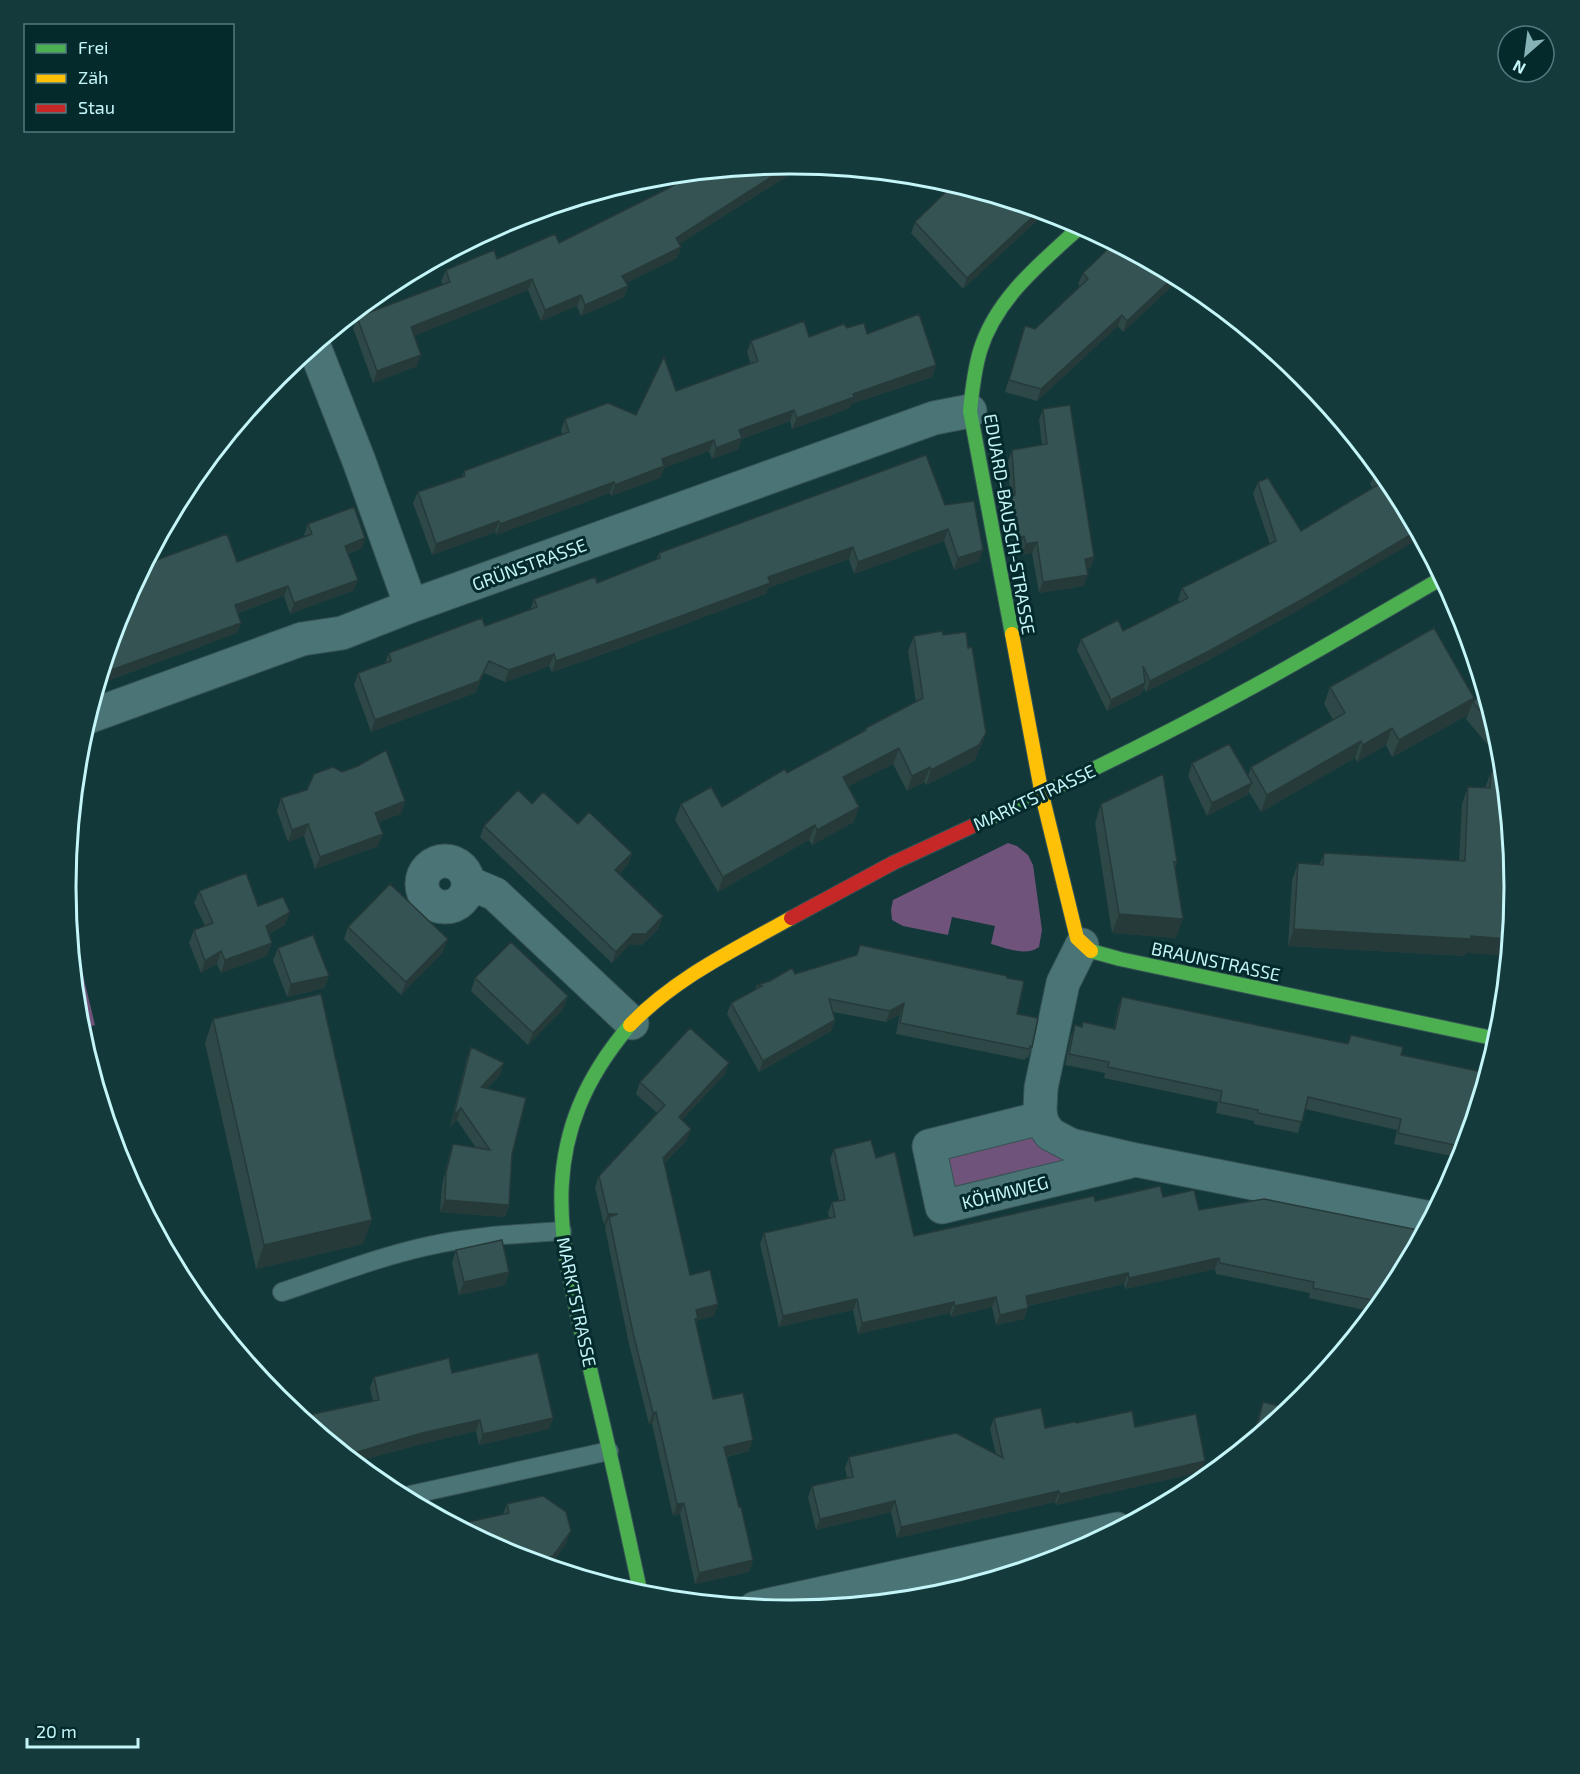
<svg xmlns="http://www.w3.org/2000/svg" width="1580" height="1774" font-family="'Exo 2',sans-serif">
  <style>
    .green { fill: #70537a }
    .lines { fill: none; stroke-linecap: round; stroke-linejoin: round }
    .lane-casing { stroke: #365354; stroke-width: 20 }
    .street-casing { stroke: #365354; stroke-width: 35 }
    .fast-casing { stroke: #365354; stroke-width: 16 }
    .slow-casing { stroke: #365354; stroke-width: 16 }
    .jam-casing { stroke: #365354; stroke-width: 16 }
    .lane { stroke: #4b7476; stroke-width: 18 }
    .street { stroke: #4b7476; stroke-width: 33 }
    .fast { stroke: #4caf50; stroke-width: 14 }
    .slow { stroke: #ffc107; stroke-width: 14 }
    .jam { stroke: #c62828; stroke-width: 14 }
    .wall { fill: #2e4747 }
    .shaded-wall { fill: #263a3a }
    .building { fill: #365353; stroke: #263a3a; stroke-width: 1.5 }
    .labels { text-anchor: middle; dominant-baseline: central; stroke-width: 6; stroke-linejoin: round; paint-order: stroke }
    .street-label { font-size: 18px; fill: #c4f5f8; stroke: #052a2c }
    .rim { fill: none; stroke: #c4f5f8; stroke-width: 3 }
  </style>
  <rect width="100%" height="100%" fill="#13383a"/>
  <path class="green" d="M1008,843L1017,846L1028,855L1033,865L1042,930L1039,947C1026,957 1006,948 991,944L995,926L952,917L948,935L903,926L892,920L891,910L893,900Z
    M68,912L95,1025L80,1029V1028Z
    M1036,1137L1079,1161L954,1190L947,1157Z"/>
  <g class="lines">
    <defs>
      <path id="lane" d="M282,1292C330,1276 378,1257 428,1246C472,1236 517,1234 562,1231
        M410,1495L609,1451"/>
      <path id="street" d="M314,346L359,461L411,606
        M88,717L302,639L342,633L411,606L934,418L970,411
        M422 884a23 23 0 1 1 46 0a23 23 0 1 1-46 0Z
        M469,883L495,894L632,1023
        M1082,945L1063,983L1041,1088L1040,1110L1041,1118L1043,1124L1050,1134L1071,1145L1136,1160L1430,1218
        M1041,1118L929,1146L942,1207L1128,1162
        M755,1608L1117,1529"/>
      <path id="fast" d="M1012,634L970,411C972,391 974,371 980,351C996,298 1042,262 1081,226
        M977,824C1071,781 1165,735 1256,685C1318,651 1380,614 1442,578
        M1091,951L1120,959L1497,1039
        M630,1025C527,1146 562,1248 594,1386C611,1456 626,1525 641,1595"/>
      <path id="slow" d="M1012,634L1042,795L1077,938L1091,951
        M630,1025C675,978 734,950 791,918"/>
      <path id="jam" d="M791,918L893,863L977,824"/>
    </defs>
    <use href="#lane" class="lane-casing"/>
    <use href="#street" class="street-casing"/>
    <use href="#fast" class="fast-casing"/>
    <use href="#slow" class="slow-casing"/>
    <use href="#jam" class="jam-casing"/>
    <use href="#lane" class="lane"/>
    <use href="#street" class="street"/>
    <use href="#fast" class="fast"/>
    <use href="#slow" class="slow"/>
    <use href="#jam" class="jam"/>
  </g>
  <path class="wall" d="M790,163L804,164L797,170L679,244L681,247L677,258L626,283L628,286L624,297L581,316L577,306L541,321L528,290L414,336L417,366L373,383L353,328L357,317L443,285L441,281L446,270L559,243L669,188L687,177V173Z
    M1046,212L963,289L911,233L915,222Z
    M1114,243L1180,279L1123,332L1118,326L1037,401L1005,392L1025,326L1035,329L1080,286L1078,284L1083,273Z
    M847,328L867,334L936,365L932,377L851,404L850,408L792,429L790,421L742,439L738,449L712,459L709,451L664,468L660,478L611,496L610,493L496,535L495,532L432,555L413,503L418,492L462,477L464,471L562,434L561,430L565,419L636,415L676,391L751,364L747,352L751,341L809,337Z
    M1043,409L1094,557L1090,569H1087L1084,586L1039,593L1032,553L1021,555L1020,547L1015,549L1007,507L1010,498L1008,461L1012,450L1042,445L1039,420Z
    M1375,473L1392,485L1304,607L1207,661L1146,692L1144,688L1141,694L1107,711L1077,650L1081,639L1123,631L1180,602L1178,600L1182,588L1270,544L1253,494L1258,482L1301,531L1373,488L1370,484Z
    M945,505L979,561L954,570L944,541L854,574L849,559L768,588L766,594L620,648L552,672L549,666L505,682L484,673L475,693L371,732L354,685L358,673L385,663L389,653L485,626L530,610L534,599L597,583L656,560L659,553Z
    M308,524L365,538L362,548L348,554L354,590L290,614L284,596L238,613L241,623L237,633L99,684L121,610L237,562L305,536L304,535Z
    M943,635L968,648L986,733L980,748L974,761L926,785L924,782L907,791L893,764L848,786L854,822L812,845L809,840L718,892L675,820L681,804L722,807L787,773L865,731L866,728L916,702L908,651L914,636Z
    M1330,687L1473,701L1484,692L1500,746L1502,762L1466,719L1468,715L1392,757L1386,745L1357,762L1355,758L1261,812L1249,792L1247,795L1207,816L1188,776L1192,763L1248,776L1251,767L1333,720L1324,704Z
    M342,772L405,801L401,814L378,822V846L315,869L304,836L288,842L277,811L281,798L307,790Z
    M1491,772H1503L1465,956L1288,946L1292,880L1298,863L1320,864L1324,853L1459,861L1462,804L1468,787L1485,788Z
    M532,804L578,824L632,853L628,864L619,874L659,928L642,945H629L612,963L480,837L484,826Z
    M1101,804L1177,862L1175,868L1176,938L1112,933L1095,823Z
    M199,891L258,906L285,925L269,934L267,956L221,973L217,964L201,973L189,943L194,930L205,926L194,903Z
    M348,927L443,952L401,995L344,939Z
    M860,945L1007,978L1017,1014L1032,1047L1028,1058L1026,1057L1025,1060L896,1034L900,1014L886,1022L833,1012L835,1020L831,1031L759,1072L727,1014L731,1003L755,990L757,985L856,956Z
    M278,948L329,976L324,988L287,997L273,960Z
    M475,978L568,996L563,1009L528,1045L471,991Z
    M1122,997L1347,1044L1351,1035L1401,1055L1487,1073L1461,1158L1394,1144L1397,1130L1305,1109L1298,1133L1254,1124V1121L1216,1113L1218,1102L1104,1078L1105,1073L1065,1065L1071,1036L1075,1025L1081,1027L1083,1022L1114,1028L1118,1008Z
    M213,1019L363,1244L256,1269L205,1043Z
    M471,1047L500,1075L486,1089L512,1154L509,1205L505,1217L440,1212L442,1185L449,1156L453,1144L476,1148L457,1120L450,1127L467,1058Z
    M725,1074L682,1120L687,1140L664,1164L690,1275L714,1316L698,1320L696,1324L713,1399L749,1451L727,1457L739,1507L753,1560L749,1572L695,1584L680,1514L673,1516L652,1424H649L629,1344L605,1228L606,1225H604L595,1187L599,1176L657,1113L636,1094L640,1082Z
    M834,1149L876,1158L914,1236L1095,1201L1163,1197L1199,1210L1392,1290L1373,1312L1309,1298L1310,1293L1216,1274L1215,1269L1125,1289L1124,1284L1028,1306L1024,1319L996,1325L992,1307L951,1317L950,1313L858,1334L853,1310L779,1327L760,1244L764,1233L829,1218L828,1213L832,1202L839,1201L830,1159Z
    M456,1250L509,1272L505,1285L459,1295L452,1263Z
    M452,1373L553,1418L549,1429L479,1445L476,1431L418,1445L359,1461L300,1417L373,1401L370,1388L374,1377Z
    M1263,1402L1290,1409L1252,1440L1259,1414Z
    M994,1418L1045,1428L1077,1423L1135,1427L1201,1472L1056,1505L1055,1502L897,1538L891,1512L816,1530L808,1497L812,1486L847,1478L845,1468L849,1457L996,1454L990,1429Z
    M507,1504L567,1542L549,1567L513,1556L503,1514Z"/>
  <path class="shaded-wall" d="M793,163L804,164L797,170L672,249L676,238Z
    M1040,210L1046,212L963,289L967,278Z
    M681,247L677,258L618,287L622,276Z
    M1175,276L1180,279L1123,332L1127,321Z
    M532,279L528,290L407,339L411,327Z
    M628,286L624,297L581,316L585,305Z
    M581,295L577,306L541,321L545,310Z
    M1122,315L1118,326L1037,401L1041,389Z
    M421,355L417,366L373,383L377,371Z
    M936,365L932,377L851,404L850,408L792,429L797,418L853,394Z
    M794,410L790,421L742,439L738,449L712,459L716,448L739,430Z
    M714,440L709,451L664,468L660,478L611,496L615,485L662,459Z
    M614,482L610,493L496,535L500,524Z
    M499,521L495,532L432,555L436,544Z
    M948,529L944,541L854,574L858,562Z
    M1417,531L1420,538L1304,607L1207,661L1146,692L1150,681Z
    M1024,536L1020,547L1015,549L1019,538Z
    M365,538L362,548L341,556L345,546Z
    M1037,542L1032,553L1021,555L1026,544Z
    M853,547L849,559L768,588L766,594L620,648L552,672L556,661L768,577Z
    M983,550L979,561L954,570L958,558Z
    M1094,557L1090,569L1081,570L1085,559Z
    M1088,575L1084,586L1039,593L1043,582Z
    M358,580L354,590L290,614L294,603Z
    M288,586L284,596L231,615L235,605Z
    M241,623L237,633L99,684L103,673Z
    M554,654L549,666L505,682L509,670Z
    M489,661L484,673L475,693L371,732L375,720Z
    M1145,683L1141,694L1107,711L1111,700Z
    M1474,698L1468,715L1392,757L1399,740Z
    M1392,728L1386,745L1357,762L1363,745Z
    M986,733L980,748L974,761L926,785L931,770Z
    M1361,741L1355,758L1261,812L1267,795Z
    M899,748L893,764L837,792L843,777Z
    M930,767L924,782L907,791L912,776Z
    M1252,783L1247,795L1207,816L1212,803Z
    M405,801L401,814L370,825L375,813Z
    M859,807L854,822L812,845L817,830Z
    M308,824L304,836L288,842L292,830Z
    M815,825L809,840L718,892L723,877Z
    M383,834L378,846L315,869L320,857Z
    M632,853L628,864L611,881L615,870Z
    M290,912L285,925L261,939L266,926Z
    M1119,914L1183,919L1176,938L1112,933Z
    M663,916L659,928L642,945H629L612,963L616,952L633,934Z
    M1294,929L1471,936L1509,939L1507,956L1466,953L1465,956L1288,946Z
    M448,939L443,952L401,995L406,982Z
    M272,943L267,956L221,973L225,960Z
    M221,951L217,964L201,973L205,961Z
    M329,976L324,988L287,997L291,984Z
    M568,996L563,1009L528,1045L533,1033Z
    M904,1003L900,1014L886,1022L890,1011Z
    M835,1020L831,1031L759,1072L763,1061Z
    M504,1063L500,1075L476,1099L481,1087Z
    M729,1063L725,1074L674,1129L679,1117Z
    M461,1108L457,1120L450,1127L454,1115Z
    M691,1129L687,1140L659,1169L663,1158Z
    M445,1200L509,1205L505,1217L440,1212Z
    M608,1214H618L609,1217L606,1225H604Z
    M372,1220L363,1244L256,1269L264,1245Z
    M1219,1258L1215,1269L1125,1289L1129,1278Z
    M509,1272L505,1285L459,1295L464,1282Z
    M1128,1273L1124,1284L1022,1307L1026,1296Z
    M996,1297L992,1307L951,1317L955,1306Z
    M857,1299L853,1310L779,1327L783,1316Z
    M954,1302L950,1313L858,1334L862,1323Z
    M718,1304L714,1316L698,1320L694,1330L696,1310Z
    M1028,1308L1024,1319L996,1325L1000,1315Z
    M656,1412L652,1424H649L653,1413Z
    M553,1418L549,1429L479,1445L483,1434Z
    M480,1420L476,1431L418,1445L355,1462L357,1452L422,1433Z
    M753,1440L749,1451L720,1458L724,1447Z
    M1205,1461L1201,1472L1056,1505L1060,1494Z
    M1059,1491L1055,1502L897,1538L901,1527Z
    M895,1501L891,1512L816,1530L820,1519Z
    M684,1503L680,1514L673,1516L677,1504Z
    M571,1531L567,1542L549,1567L530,1561Z
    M753,1560L749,1572L695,1584L699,1573Z"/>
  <path class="building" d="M790,163H793L676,238L681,247L622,276L628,286L585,305L581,295L545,310L532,279L411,327L421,355L377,371L357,317L450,282L446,270L494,250L497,259L555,234L559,243L669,188L694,172Z
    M954,184L1040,210L967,278L915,222Z
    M1114,243L1175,276L1127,321L1122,315L1041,389L1009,380L1025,326L1035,329L1088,279L1083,273Z
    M919,314L936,365L853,394L854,397L797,418L794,410L739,430L742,438L716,448L714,440L662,459L664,466L615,485L614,482L500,524L499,521L436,544L418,492L465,476L464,471L569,432L565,419L608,403L636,415L664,357L676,391L758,361L751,341L804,321L809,337L844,324L847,328L864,323L867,334Z
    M1070,405L1094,557L1085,559L1088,575L1043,582L1037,542L1026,544L1024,536L1019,538L1011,496L1015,495L1012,450L1047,444L1043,409Z
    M926,455L945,505L974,501L983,550L958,558L948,529L858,562L853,547L768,577L770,583L624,637L556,661L554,654L509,670L489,661L479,681L375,720L358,673L391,661L389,653L482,618L485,626L537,607L534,599L595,577L597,583L660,558L659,553Z
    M1380,470L1392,485L1417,531L1308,596L1211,650L1150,681L1143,666L1145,683L1111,700L1081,639L1118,620L1123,631L1188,598L1182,588L1276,541L1258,482L1268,478L1301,531L1381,483L1375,473Z
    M354,507L365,538L345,546L358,580L294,603L288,586L235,605L241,623L103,673L121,610L146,564L227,534L237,562L312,534L308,524Z
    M1434,628L1474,698L1399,740L1392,728L1363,745L1361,741L1267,795L1251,767L1345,713L1330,687Z
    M942,631L943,635L966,632L968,648L972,647L986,733L979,745L931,770L930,767L912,776L899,748L843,777L859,807L817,830L815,825L723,877L681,804L711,787L722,807L785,769L787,773L866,730V728L923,698L914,636Z
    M1484,692L1495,729L1473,702Z
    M1229,744L1252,783L1212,803L1192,763Z
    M386,750L405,801L375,813L383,834L320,857L308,824L292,830L281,798L307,790L314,774L333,767L342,772L358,766Z
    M1491,772H1503L1509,834L1506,868L1512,869L1514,887L1509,939L1471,936V939L1294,929L1298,863L1323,865L1324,853L1465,861L1468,787L1490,788Z
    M1163,774L1177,862H1174L1183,919L1119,914L1101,804Z
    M518,790L532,804L543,792L578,824L589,812L632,853L615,870L663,916L646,934H633L616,952L484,826Z
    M246,873L258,906L283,897L290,912L266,926L272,943L225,960L221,951L205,961L194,930L213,923L199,891Z
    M390,884L448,939L406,982L348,927Z
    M313,935L329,976L291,984L278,948Z
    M511,942L568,996L533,1033L475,978Z
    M860,945L1007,976V978L1024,981L1017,1014L1038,1018L1032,1047L1030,1046L1029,1049L900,1023L904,1003L890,1011L829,999L835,1020L763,1061L731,1003L762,986L757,985L770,981L792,968L795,974L857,955Z
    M321,994L372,1220L264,1245L213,1019Z
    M1122,997L1348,1044L1351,1035L1403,1047L1401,1055L1487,1073L1464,1147L1398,1133L1401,1119L1308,1097L1302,1122L1258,1113V1110L1220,1102L1222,1091L1108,1067L1109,1062L1069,1054L1075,1025L1082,1027L1083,1022L1115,1029Z
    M690,1028L729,1063L679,1117L691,1129L663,1158L690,1275L710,1270L718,1304L696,1310L698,1318L695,1319L713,1399L743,1393L753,1440L724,1447L739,1507H741L753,1560L699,1573L684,1503L677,1504L656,1412L653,1413L633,1333L609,1217L618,1214H608L599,1176L665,1105L640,1082Z
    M471,1047L504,1063L481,1087L526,1098L512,1154L509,1205L445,1200L446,1173L453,1144L490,1150L461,1108L454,1115Z
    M871,1140L876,1158L895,1152L914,1236L1094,1196L1095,1201L1160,1186L1163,1197L1194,1190L1199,1210L1264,1199L1423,1231L1392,1290L1381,1302L1313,1288L1314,1282L1220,1263L1219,1258L1129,1278L1128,1273L1026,1296L1028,1308L1000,1315L996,1297L955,1306L954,1302L862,1323L857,1299L783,1316L764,1233L835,1217L832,1202L845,1200L834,1149Z
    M502,1240L509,1272L464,1282L456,1250Z
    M538,1353L553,1418L483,1434L480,1420L422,1433L357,1452L359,1463L357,1464L300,1417L379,1400L374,1377L449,1358L452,1373Z
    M1263,1402L1290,1409L1254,1439Z
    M1041,1408L1045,1428L1074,1422L1077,1423L1132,1411L1135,1427L1196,1414L1205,1461L1060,1494L1059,1491L901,1527L895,1501L820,1519L812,1486L853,1477L849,1457L956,1433L1003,1458L994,1418Z
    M543,1496L566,1512L571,1531L553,1556L530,1561L513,1556L455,1525L509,1513L507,1504Z"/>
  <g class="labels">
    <g class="street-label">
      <text transform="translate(1010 524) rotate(80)">EDUARD-BAUSCH-STRASSE</text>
      <text transform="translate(529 564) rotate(-20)">GRÜNSTRASSE</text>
      <text transform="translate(1034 797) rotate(-25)">MARKTSTRASSE</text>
      <text transform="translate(1216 961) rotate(12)">BRAUNSTRASSE</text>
      <text transform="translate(1005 1192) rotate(-14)">KÖHMWEG</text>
      <text transform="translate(577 1302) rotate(78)">MARKTSTRASSE</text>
    </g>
  </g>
  <path d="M0 0H1580V1774H0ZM789 174H791A713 713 0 0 1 1504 887V887A713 713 0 0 1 791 1600H789A713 713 0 0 1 76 887V887A713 713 0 0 1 789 174Z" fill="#143a3c" fill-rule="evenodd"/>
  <path class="rim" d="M789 174H791A713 713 0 0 1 1504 887V887A713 713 0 0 1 791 1600H789A713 713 0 0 1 76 887V887A713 713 0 0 1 789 174Z"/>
  <rect x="24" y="24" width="210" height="108" fill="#052a2c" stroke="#517b7e" stroke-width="1.5"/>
  <rect x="36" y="44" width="30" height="9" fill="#4caf50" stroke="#517b7e" stroke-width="1.5"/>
  <text x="78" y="54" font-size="18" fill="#c4f5f8">Frei</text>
  <rect x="36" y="74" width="30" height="9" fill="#ffc107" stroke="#517b7e" stroke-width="1.5"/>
  <text x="78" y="84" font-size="18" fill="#c4f5f8">Zäh</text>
  <rect x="36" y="104" width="30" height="9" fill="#c62828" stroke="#517b7e" stroke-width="1.5"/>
  <text x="78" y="114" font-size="18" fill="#c4f5f8">Stau</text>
  <g transform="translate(1526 54) rotate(208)"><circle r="28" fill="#052a2c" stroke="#517b7e" stroke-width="1.5"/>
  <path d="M0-4.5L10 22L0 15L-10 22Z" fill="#86b3b6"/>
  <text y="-9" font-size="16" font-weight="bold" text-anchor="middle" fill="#c4f5f8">N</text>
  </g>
  <path d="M27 1738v9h111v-9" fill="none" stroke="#c4f5f8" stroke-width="3"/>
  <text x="36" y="1738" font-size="18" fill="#c4f5f8" stroke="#052a2c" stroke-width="4.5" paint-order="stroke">20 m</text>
</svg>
